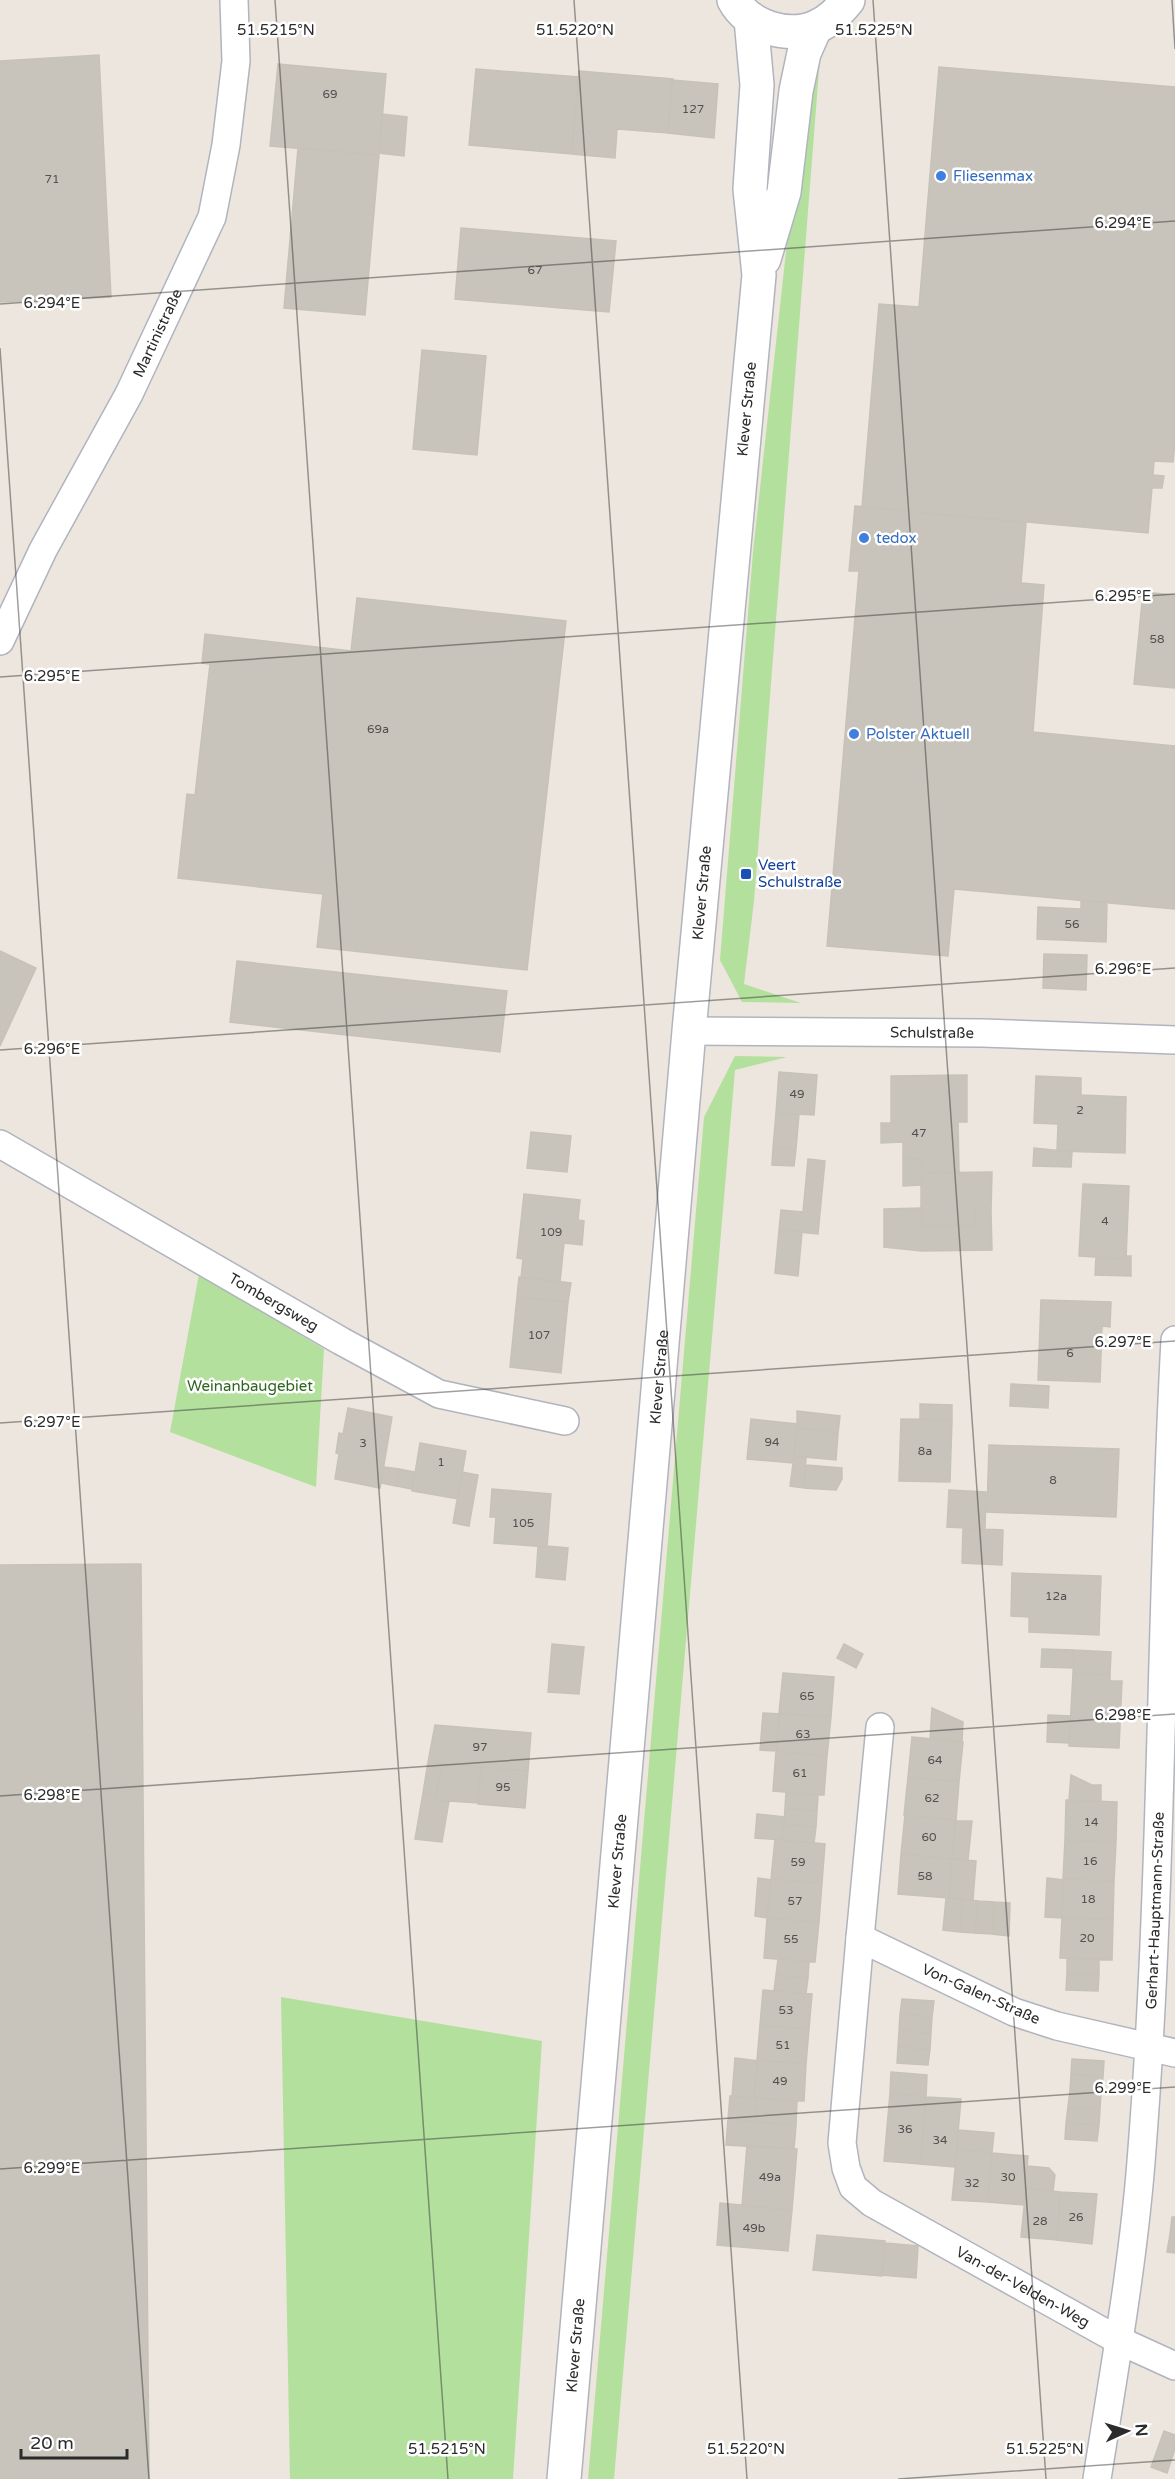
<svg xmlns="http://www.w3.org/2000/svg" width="1175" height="2479" font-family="'Varela Round',sans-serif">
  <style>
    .green { fill: #b4e09d }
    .building { fill: #c8c4bc; stroke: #c7c2b7; stroke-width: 1.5 }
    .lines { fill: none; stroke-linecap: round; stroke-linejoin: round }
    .street-casing { stroke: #b1b4be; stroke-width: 30 }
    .secondary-casing { stroke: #b1b4be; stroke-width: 36 }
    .street { stroke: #fff; stroke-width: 27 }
    .secondary { stroke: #fff; stroke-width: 33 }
    .ticks { fill: none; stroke: #2b2b2b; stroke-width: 1.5; stroke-opacity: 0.45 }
    .shop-dot { fill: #3f7fe0; stroke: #fff; stroke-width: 2 }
    .transit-dot { fill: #1a4fb4; stroke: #fff; stroke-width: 2 }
    .labels { text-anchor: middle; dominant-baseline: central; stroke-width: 5; stroke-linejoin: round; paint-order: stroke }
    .number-label { font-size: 12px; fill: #52514f }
    .shop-label { font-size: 15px; fill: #366cbe; stroke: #fff; text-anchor: start }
    .street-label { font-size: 15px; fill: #2b2b2b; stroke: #fff }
    .transit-label { font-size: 15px; fill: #164399; stroke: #fff; text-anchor: start }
    .park-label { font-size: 15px; fill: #2d651e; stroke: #fff }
    .ticks-label { font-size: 15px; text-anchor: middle; fill: #2b2b2b; stroke: #fff; stroke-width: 5; stroke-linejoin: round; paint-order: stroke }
  </style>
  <rect width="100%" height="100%" fill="#ece6de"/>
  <path class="green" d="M821,45L754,901L744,984L801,1003L742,1002L720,960L753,552L802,106Z
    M735,1056L787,1057L735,1070L614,2479H588L704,1117Z
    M199,1274L324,1349L316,1487L170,1432Z
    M281,1997L542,2041L513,2479H290Z"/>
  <path class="building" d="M99,55L111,297L0,302V61Z
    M278,64L386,74L379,155L270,146Z
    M939,67L1175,87V442L1173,462L1154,461L1153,475L1164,476L1162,488H1152L1148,533L862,507L879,304L919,307Z
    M476,69L579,77L572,154L469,145Z
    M579,71L673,79L668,133L617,129L615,158L572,154Z
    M672,80L718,84L714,138L668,133Z
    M382,114L407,117L404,156L379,153Z
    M298,148L379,155L365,315L284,308Z
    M461,228L616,241L609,312L455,299Z
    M422,350L486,356L477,455L413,449Z
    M855,506L1026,523L1021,583L1044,585L1033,732L1175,746V909L954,889L948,956L827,946L859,571H849Z
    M1143,592L1175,595V688L1134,684Z
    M357,598L566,621L527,970L317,947L323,894L178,878L187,794L195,795L210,664L202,663L205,634L351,651Z
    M1081,901L1107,902L1106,942L1037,939L1038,907L1081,909Z
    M0,951L36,968L0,1046Z
    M1044,954L1087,955L1086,990L1043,988Z
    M237,961L507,991L500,1052L230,1022Z
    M779,1072L817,1075L814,1115L776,1113Z
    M967,1075V1122H958L959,1173H921V1159L903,1160V1142L881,1143V1123H891V1076Z
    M1036,1076L1081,1078V1095L1126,1097L1125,1153L1057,1151L1058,1124L1034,1123Z
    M776,1113L799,1114L796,1149L773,1148Z
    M531,1132L571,1136L567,1172L527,1168Z
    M773,1148L796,1149L794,1166L772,1165Z
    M1034,1148L1072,1152L1071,1167L1033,1166Z
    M808,1159L825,1161L818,1234L779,1230L781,1210L803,1212Z
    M921,1159V1185L903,1186V1160Z
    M992,1172L991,1211H975L976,1225L921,1226V1173Z
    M1083,1184L1129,1186L1126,1259L1079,1256Z
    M524,1194L580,1200L578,1220L584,1221L582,1245L564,1243L560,1282L521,1278L523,1259L517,1258Z
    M921,1208V1226L976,1225L975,1211H991L992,1250L922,1251L884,1247V1209Z
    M779,1230L802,1232L798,1276L775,1273Z
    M1126,1256H1131V1276L1095,1275L1096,1257L1126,1259Z
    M519,1277L571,1283L568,1302L517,1297Z
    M517,1297L568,1302L561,1373L510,1367Z
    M1041,1300L1111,1302L1110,1327L1102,1326L1100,1382L1038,1380Z
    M1011,1384L1049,1386L1048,1408L1010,1406Z
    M920,1404L952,1405V1420L920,1419Z
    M348,1408L392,1417L380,1488L335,1479L339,1454L336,1453L339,1433L343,1434Z
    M797,1411L840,1416L838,1433L797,1428Z
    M751,1419L797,1424L793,1463L747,1459Z
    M901,1419L952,1420L950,1482L899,1481Z
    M797,1428L838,1433L836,1460L794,1456Z
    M420,1443L466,1451L458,1499L412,1491Z
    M989,1445L1119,1449L1116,1517L987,1512Z
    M794,1456L806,1458L804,1488L790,1486Z
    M806,1465L842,1468V1479L836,1490L804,1488Z
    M384,1467L399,1469L396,1486L381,1483Z
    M399,1469L415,1472L412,1489L396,1486Z
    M462,1472L478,1475L469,1526L453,1523Z
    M492,1489L551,1494L547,1547L494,1543L496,1517H490Z
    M949,1490L986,1492L985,1529L947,1527Z
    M963,1528L1003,1530L1002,1565L962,1563Z
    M547,1546L568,1548L565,1580L536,1577L538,1547Z
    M141,1564L149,2479H0V1565Z
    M1012,1573L1101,1576L1099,1635L1029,1632V1617L1011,1616Z
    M552,1644L584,1647L579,1694L548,1692Z
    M844,1644L863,1654L856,1668L837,1658Z
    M1042,1649L1074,1650L1073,1668L1041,1667Z
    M1074,1650L1111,1652L1110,1675L1073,1673Z
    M783,1673L834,1677L831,1717L779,1713Z
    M1073,1673L1110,1675V1681H1122L1119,1748L1069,1746Z
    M932,1708L963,1722L962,1742L930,1739Z
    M763,1713L780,1714L776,1751L760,1750Z
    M779,1713L831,1717L827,1756L776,1751Z
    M1048,1715L1070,1716L1069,1743L1047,1742Z
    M435,1725L531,1733L528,1771L428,1762Z
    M912,1737L963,1742L959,1782L908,1777Z
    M776,1751L827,1756L824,1795L773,1791Z
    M428,1762L442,1763L436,1795L423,1793Z
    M442,1763L481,1767L478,1803L435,1800Z
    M481,1767L528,1771L525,1808L478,1804Z
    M1071,1775L1092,1785H1101V1802L1069,1800Z
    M908,1777L959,1782L956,1820L904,1815Z
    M786,1792L818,1795L817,1811L785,1808Z
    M423,1793L436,1795L435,1800L449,1801L442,1842L415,1839Z
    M1066,1800L1117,1802L1116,1842L1065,1840Z
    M785,1808L817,1811L816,1827L784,1824Z
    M757,1814L784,1817L782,1840L755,1838Z
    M905,1815L956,1820L952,1859L901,1854Z
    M955,1821H972L968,1860L952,1858Z
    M784,1824L816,1827L814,1843L782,1840Z
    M775,1839L825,1844L822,1883L771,1879Z
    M1065,1840L1116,1842L1114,1881L1063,1879Z
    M901,1854L952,1859L949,1898L898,1894Z
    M952,1859L976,1861L973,1900L949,1898Z
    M758,1878L771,1880L767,1918L755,1916Z
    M1047,1878L1064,1880L1062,1918L1045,1917Z
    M771,1879L822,1883L819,1922L767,1918Z
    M1063,1879L1114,1881L1113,1920L1062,1918Z
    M946,1898L962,1899L960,1932L943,1930Z
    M962,1899L978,1901L975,1933L960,1932Z
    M978,1901L994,1902L992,1934L975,1933Z
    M994,1902L1010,1903L1009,1936L992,1934Z
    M767,1918L819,1922L815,1962L764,1958Z
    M1062,1918L1113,1920L1112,1960L1060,1958Z
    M1067,1958L1099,1959V1975L1067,1974Z
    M778,1959L809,1961L808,1978L776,1975Z
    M1067,1974L1099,1975L1098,1991L1066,1990Z
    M776,1975L808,1978L806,1993L774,1991Z
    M763,1990L812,1994L809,2029L760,2025Z
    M902,1999L934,2001L932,2017L900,2014Z
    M900,2014L932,2017L931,2033L899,2031Z
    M760,2025L809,2029L806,2064L757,2060Z
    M899,2031L931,2033L930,2049L898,2047Z
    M898,2047L930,2049L928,2065L897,2063Z
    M735,2058L758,2061L754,2098L732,2096Z
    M1072,2059L1104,2061L1103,2077L1071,2074Z
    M757,2060L806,2064L804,2101L754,2098Z
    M891,2072L927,2075L926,2097L890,2093Z
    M1071,2074L1103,2077L1101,2093L1070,2091Z
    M1070,2091L1101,2093L1100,2109L1068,2107Z
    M890,2093L926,2097L920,2164L884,2161Z
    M730,2096L757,2098L755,2122L728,2119Z
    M926,2097L961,2099L955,2167L920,2164Z
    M757,2098L797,2101L796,2125L755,2122Z
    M1068,2107L1100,2109L1099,2125L1066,2123Z
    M728,2119L796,2125L794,2149L726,2145Z
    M1066,2123L1099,2125L1097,2141L1065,2139Z
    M958,2130L994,2133L992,2153L957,2150Z
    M747,2145L797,2149L792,2210L742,2206Z
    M957,2150L992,2153L988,2202L952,2200Z
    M992,2153L1028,2156L1024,2205L988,2202Z
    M1027,2166L1049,2168L1055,2175L1053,2191L1025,2188Z
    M1026,2188L1060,2192L1057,2240L1021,2237Z
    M1060,2192L1097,2194L1092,2244L1057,2240Z
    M720,2203L792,2210L788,2251L717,2245Z
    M1172,2217H1175V2234H1170Z
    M1170,2234H1175V2253L1167,2252Z
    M817,2235L885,2241L882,2276L813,2270Z
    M885,2243L918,2246L916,2278L882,2275Z
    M1164,2431L1175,2435V2449L1167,2473L1151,2467Z"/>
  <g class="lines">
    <defs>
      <g id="street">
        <path id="s1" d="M0,641L43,550L129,394L212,217L226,145L236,61L234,0"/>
        <path id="s2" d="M689,1031L983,1033L1175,1040"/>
        <path id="s3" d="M0,1144L341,1341L439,1394L565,1421"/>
        <path d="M860,1938L880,1727"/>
        <path id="s4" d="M1175,2053L1057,2026L1014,2012L860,1938L842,2143L846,2168L853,2187L872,2203L1118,2340L1175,2366"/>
        <path id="s5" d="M1097,2479C1114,2370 1134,2260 1142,2149C1163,1880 1160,1610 1175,1340"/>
      </g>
      <g id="secondary">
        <path d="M734,0C748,27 789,39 816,27C830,21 839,11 848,0"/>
        <path d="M764,259L784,192L796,91L804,53L815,28"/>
        <path id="s6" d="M564,2479L689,1031L759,275L750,189L757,85L751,19"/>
      </g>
    </defs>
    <use href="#street" class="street-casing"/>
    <use href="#secondary" class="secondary-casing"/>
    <use href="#street" class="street"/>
    <use href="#secondary" class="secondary"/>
  </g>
  <path class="ticks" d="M275,0L448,2479M574,0L747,2479M873,0L1046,2479M1172,0L1175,49M0,304L1175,221M0,348L149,2479M0,677L1175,594M0,1050L1175,968M0,1423L1175,1341M0,1796L1175,1714M0,2169L1175,2087M898,2479L1175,2460"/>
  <g class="shop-dot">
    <circle cx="941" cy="176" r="6"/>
    <circle cx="864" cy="538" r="6"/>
    <circle cx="854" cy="734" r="6"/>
  </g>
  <rect class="transit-dot" x="740" y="868" width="12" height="12" rx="3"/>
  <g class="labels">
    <g class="number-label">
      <text x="330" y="94">69</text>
      <text x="693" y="109">127</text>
      <text x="52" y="179">71</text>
      <text x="535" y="270">67</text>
      <text x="1157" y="639">58</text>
      <text x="378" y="729">69a</text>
      <text x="1072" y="924">56</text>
      <text x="797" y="1094">49</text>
      <text x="1080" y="1110">2</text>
      <text x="919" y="1133">47</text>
      <text x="1105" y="1221">4</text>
      <text x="551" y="1232">109</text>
      <text x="539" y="1335">107</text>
      <text x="1070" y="1353">6</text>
      <text x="772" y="1442">94</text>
      <text x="363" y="1443">3</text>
      <text x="925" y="1451">8a</text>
      <text x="441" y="1462">1</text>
      <text x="1053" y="1480">8</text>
      <text x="523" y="1523">105</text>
      <text x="1056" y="1596">12a</text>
      <text x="807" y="1696">65</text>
      <text x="803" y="1734">63</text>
      <text x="480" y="1747">97</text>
      <text x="935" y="1760">64</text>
      <text x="800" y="1773">61</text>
      <text x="503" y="1787">95</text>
      <text x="932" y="1798">62</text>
      <text x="1091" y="1822">14</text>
      <text x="929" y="1837">60</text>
      <text x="1090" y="1861">16</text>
      <text x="798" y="1862">59</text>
      <text x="925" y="1876">58</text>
      <text x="1088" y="1899">18</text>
      <text x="795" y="1901">57</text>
      <text x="1087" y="1938">20</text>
      <text x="791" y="1939">55</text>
      <text x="786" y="2010">53</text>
      <text x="783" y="2045">51</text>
      <text x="780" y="2081">49</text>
      <text x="905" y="2129">36</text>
      <text x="940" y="2140">34</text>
      <text x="770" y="2177">49a</text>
      <text x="1008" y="2177">30</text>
      <text x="972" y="2183">32</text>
      <text x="1076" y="2217">26</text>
      <text x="1040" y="2221">28</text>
      <text x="754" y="2228">49b</text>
    </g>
    <g class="shop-label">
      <text x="953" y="176">Fliesenmax</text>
      <text x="876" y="538">tedox</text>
      <text x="866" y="734">Polster Aktuell</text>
    </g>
    <g class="street-label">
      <text stroke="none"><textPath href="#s1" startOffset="346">Martinistraße</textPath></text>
      <text stroke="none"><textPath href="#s6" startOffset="2078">Klever Straße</textPath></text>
      <text stroke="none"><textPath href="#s6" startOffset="1592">Klever Straße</textPath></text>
      <text stroke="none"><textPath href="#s2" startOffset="243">Schulstraße</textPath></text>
      <text stroke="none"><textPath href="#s3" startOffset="316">Tombergsweg</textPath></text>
      <text stroke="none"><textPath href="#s6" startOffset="1106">Klever Straße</textPath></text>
      <text stroke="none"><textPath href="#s6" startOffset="620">Klever Straße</textPath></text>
      <text stroke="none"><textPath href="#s5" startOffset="572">Gerhart-Hauptmann-Straße</textPath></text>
      <text transform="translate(981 1994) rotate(24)">Von-Galen-Straße</text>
      <text stroke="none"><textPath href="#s4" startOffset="786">Van-der-Velden-Weg</textPath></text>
      <text stroke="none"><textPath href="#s6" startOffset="134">Klever Straße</textPath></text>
    </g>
    <g class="transit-label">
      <text x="758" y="865">Veert<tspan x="758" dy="17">Schulstraße</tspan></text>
    </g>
    <g class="park-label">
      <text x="250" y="1386">Weinanbaugebiet</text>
    </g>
  </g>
  <g class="ticks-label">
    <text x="276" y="35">51.5215°N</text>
    <text x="575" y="35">51.5220°N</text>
    <text x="874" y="35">51.5225°N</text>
    <text x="1123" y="228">6.294°E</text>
    <text x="52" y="308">6.294°E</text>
    <text x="1123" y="601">6.295°E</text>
    <text x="52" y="681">6.295°E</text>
    <text x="1123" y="974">6.296°E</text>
    <text x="52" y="1054">6.296°E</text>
    <text x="1123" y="1347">6.297°E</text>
    <text x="52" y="1427">6.297°E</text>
    <text x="1123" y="1720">6.298°E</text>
    <text x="52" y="1800">6.298°E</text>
    <text x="1123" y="2093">6.299°E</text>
    <text x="52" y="2173">6.299°E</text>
    <text x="447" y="2454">51.5215°N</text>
    <text x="746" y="2454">51.5220°N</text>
    <text x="1045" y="2454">51.5225°N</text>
  </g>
  <g transform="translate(1127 2431) rotate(86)" stroke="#ffffff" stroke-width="4.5" paint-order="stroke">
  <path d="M0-4.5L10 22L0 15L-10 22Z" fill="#2b2b2b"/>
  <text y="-9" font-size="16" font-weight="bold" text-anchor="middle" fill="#2b2b2b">N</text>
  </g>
  <path d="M21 2449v9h106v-9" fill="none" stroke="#2b2b2b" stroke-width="3"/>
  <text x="30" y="2449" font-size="18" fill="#2b2b2b" stroke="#ffffff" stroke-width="4.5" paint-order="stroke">20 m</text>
</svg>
